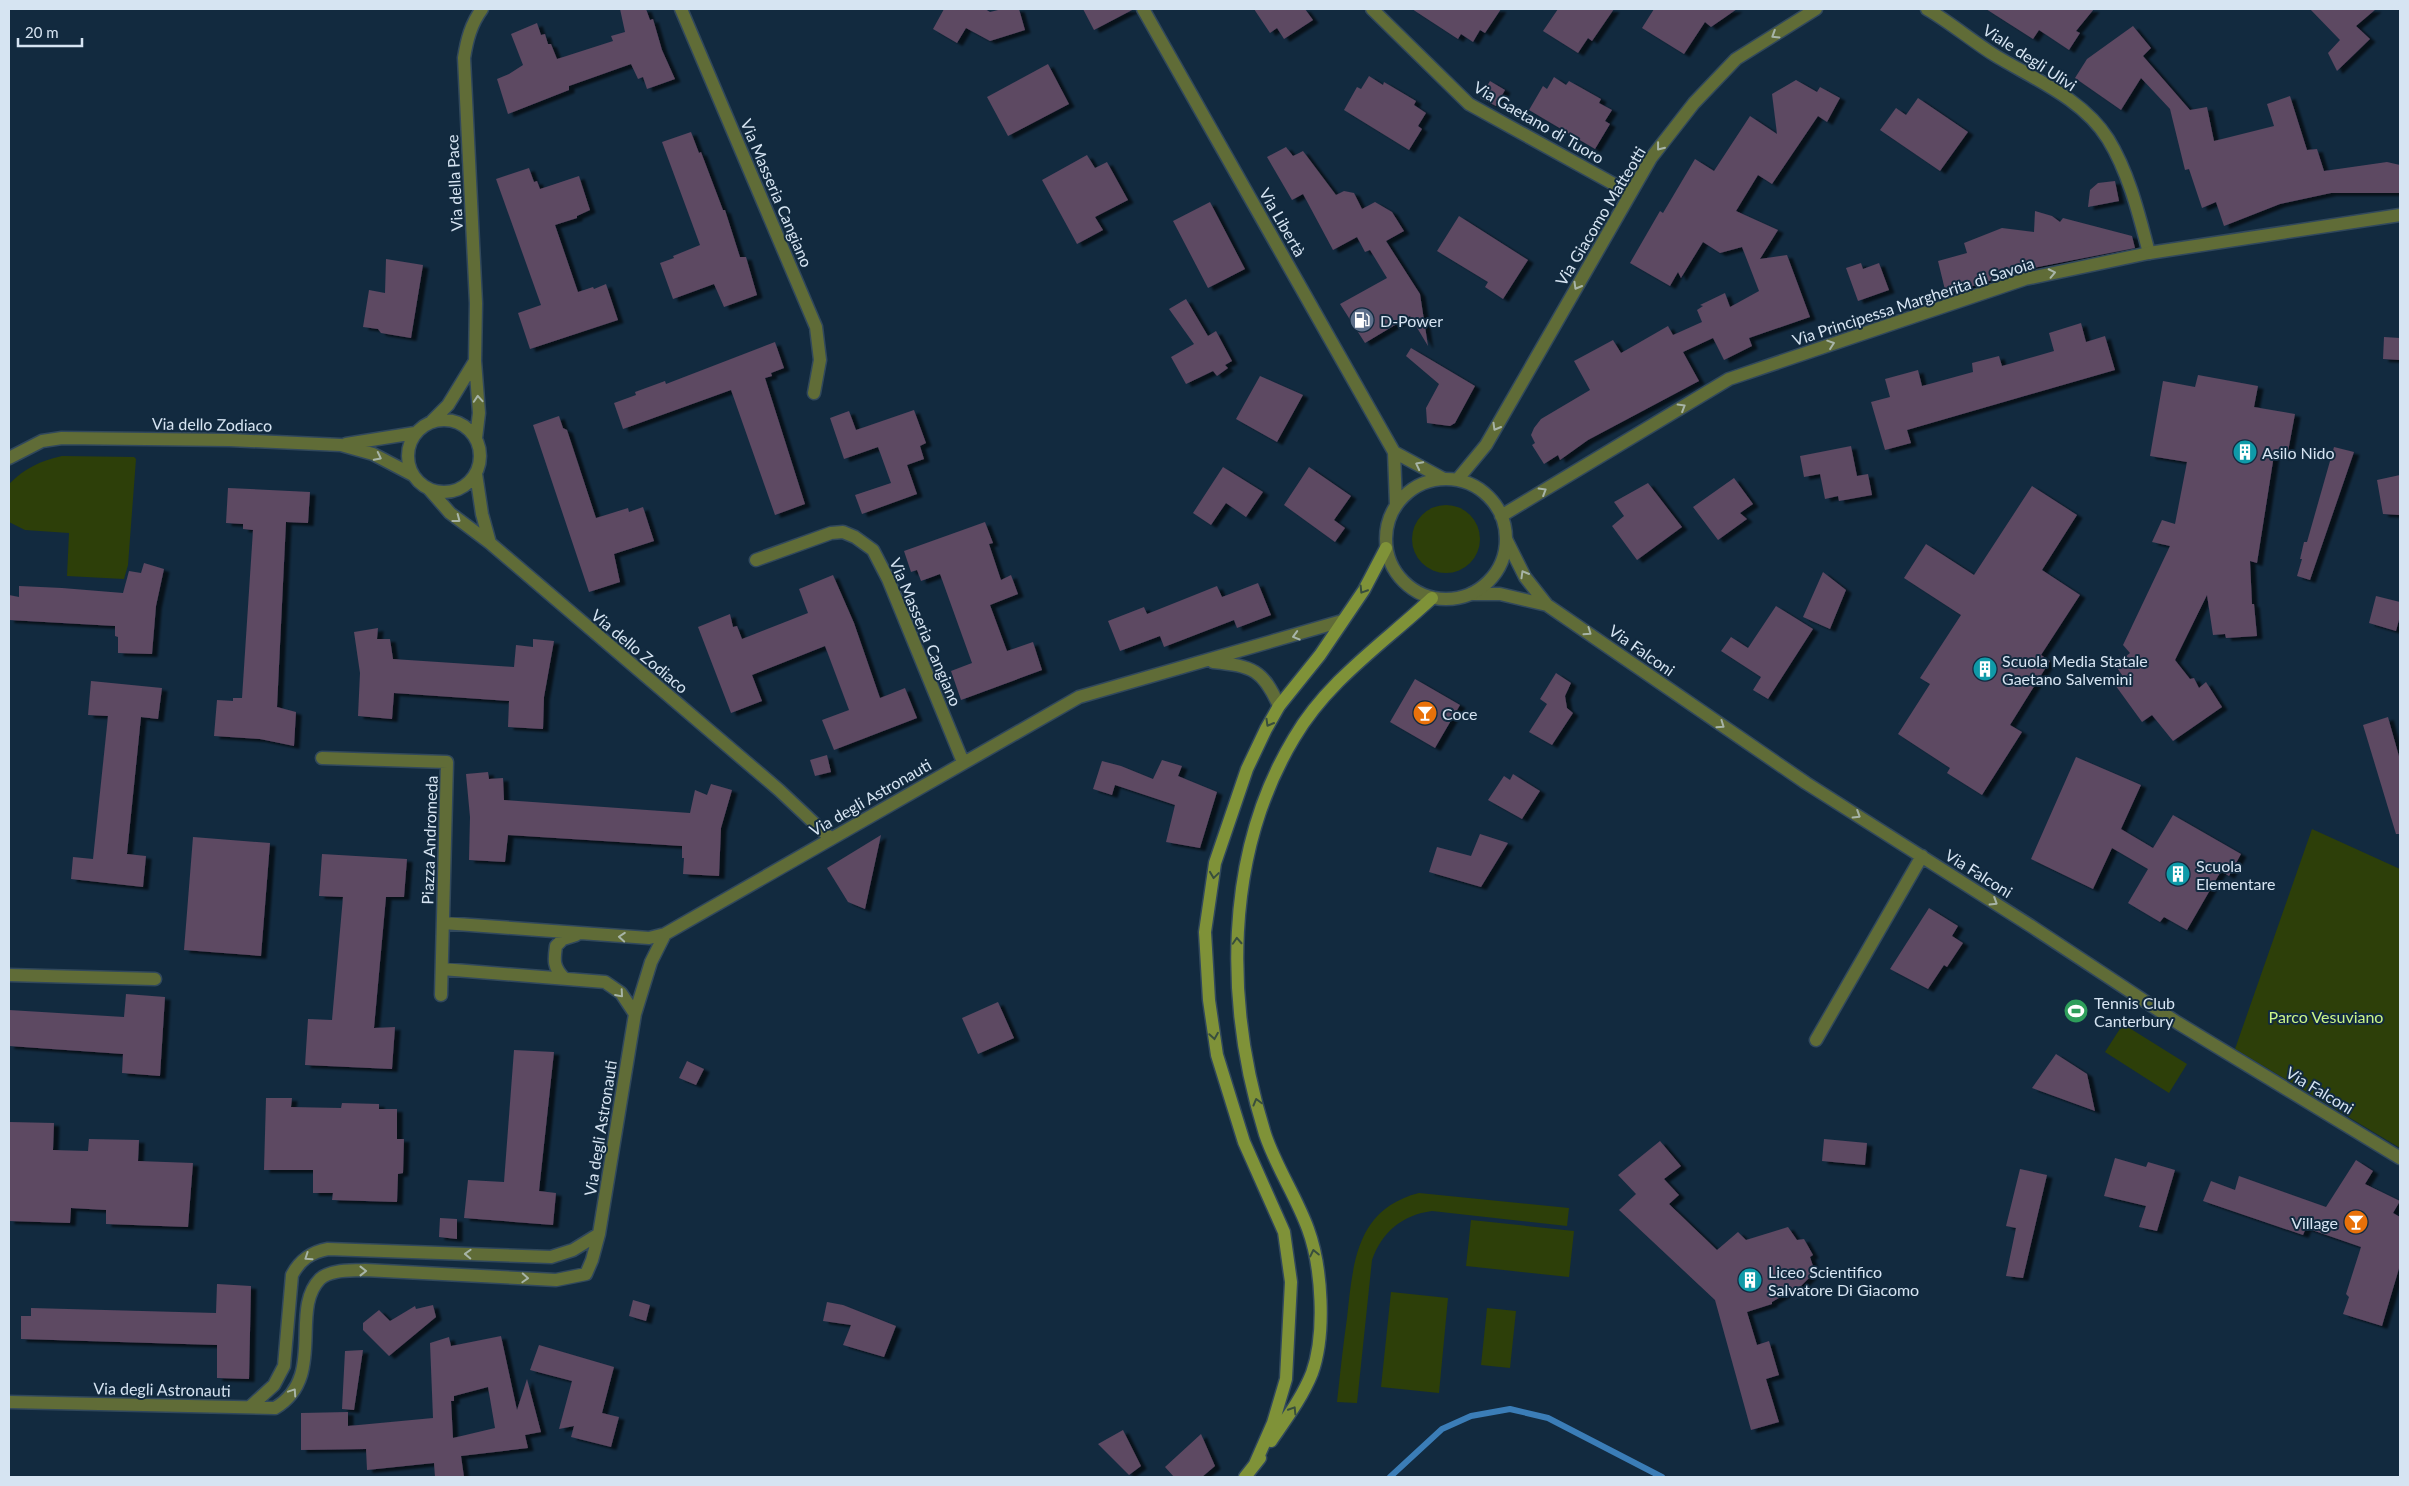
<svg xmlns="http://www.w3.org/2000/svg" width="2409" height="1486" font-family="Lato,sans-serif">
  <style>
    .green { fill: #2d3f09 }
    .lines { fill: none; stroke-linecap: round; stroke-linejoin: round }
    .stream { stroke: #3b7db7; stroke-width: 6 }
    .building { fill: #5d4862; fill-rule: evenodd; filter: url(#shadow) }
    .minor-casing { stroke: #31485c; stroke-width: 15 }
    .tertiary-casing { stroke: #31485c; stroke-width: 15 }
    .secondary-casing { stroke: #31485c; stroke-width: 15 }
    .minor { stroke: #606c37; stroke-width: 12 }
    .tertiary { stroke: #606c37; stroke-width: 12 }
    .secondary { stroke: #7f9238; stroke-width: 12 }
    .oneway { stroke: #a7b4a7 }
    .oneway2 { stroke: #384e3d }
    .labels { text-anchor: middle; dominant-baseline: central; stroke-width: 4; stroke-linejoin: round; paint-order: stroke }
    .street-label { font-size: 16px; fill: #d6e4f2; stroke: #122a3f }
    .poi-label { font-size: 16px; fill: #d6e4f2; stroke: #122a3f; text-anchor: start }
    .park-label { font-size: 16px; fill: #cbf488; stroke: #122a3f }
  </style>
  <defs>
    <filter id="shadow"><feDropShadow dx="5.5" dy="3" stdDeviation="1" flood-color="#0009"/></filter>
  </defs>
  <rect width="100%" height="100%" fill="#122a3f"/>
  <path class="green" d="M62,456L134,457L136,459L128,565L124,579L67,576L69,533L25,530L9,522V484C25,468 40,461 62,456Z
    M1412 539a34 34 0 1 1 68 0a34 34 0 1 1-68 0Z
    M2312,829L2400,869V1148L2235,1049Z
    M2123,1024L2187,1064L2169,1093L2105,1052Z
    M1419,1193L1569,1208L1567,1226L1432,1211C1402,1215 1382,1232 1372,1260L1357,1403L1337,1402C1340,1374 1343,1346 1347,1318C1353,1263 1356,1209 1419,1193Z
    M1471,1220L1574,1231L1569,1277L1466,1266Z
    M1391,1292L1448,1298L1439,1393L1381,1387Z
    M1487,1308L1516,1311L1510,1368L1481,1365Z"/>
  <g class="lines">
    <path class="stream" d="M1390,1477L1442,1429L1471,1416L1510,1409L1548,1418L1662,1477"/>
  </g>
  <path class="building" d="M620,9H646L650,20L653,19L662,50L675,79L647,89L643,77L638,79L631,64L569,86V90L508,114L497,79L509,74L523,65L511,34L537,23L541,35L545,34L548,44H551L557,59L613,41L611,36L625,32Z
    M944,9H985L990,12L1002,9H1019L1025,30L990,41L966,28L957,43L933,29Z
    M1083,9H1134L1094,30Z
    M1254,9H1305L1313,20L1284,39L1277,28L1270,33Z
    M1412,9H1501L1485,33L1480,30L1473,42L1461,34L1458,39Z
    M1558,9H1614L1592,41L1588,38L1578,53L1543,31Z
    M1654,9H1737L1711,27L1705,22L1684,54L1642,28Z
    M1986,9H2094L2076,31L2080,33L2069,50L2039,30L2033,39Z
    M2310,9H2376L2356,26L2370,39L2337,71L2328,53L2340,40Z
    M2133,26L2151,48L2143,56L2190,110L2207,107L2214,141L2274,126L2267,104L2290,96L2307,150L2317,149L2324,171L2387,162L2400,165V193H2331L2280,204L2224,226L2216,202L2202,208L2189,169L2185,170L2170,109L2141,78L2121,110L2075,78L2087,59Z
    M1048,64L1069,104L1008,136L987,97Z
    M1369,76L1383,85L1384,82L1416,101L1414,105L1426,113L1418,126L1422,129L1409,150L1344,110L1357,87L1361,89Z
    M1554,77L1566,85L1569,81L1601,99L1599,103L1612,110L1605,121L1610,124L1595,149L1529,110L1543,86L1547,89Z
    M1796,80L1817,92L1820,87L1840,98L1827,122L1818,116L1772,184L1758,175L1736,211L1778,230L1760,259L1787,255L1810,317L1749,338L1752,346L1724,360L1713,338L1683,352L1699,381L1588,440L1560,460L1558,455L1544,464L1532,445L1535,443L1531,435L1534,428L1541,419L1590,390L1574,361L1613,340L1621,353L1668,326L1673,335L1702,322L1697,310L1703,306L1700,305L1725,293L1730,307L1759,291L1742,247L1720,253L1703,242L1681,278L1678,272L1670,286L1630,263L1660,211L1663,213L1695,159L1714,171L1750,116L1777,134L1772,94Z
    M1490,81L1505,90L1496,106L1480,98Z
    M1918,98L1968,132L1940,171L1880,130L1896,108L1906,115Z
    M691,132L699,153L701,152L723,210H725L740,257H746L757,295L724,307L714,284L673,299L660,263L674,258L673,256L700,245L662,142Z
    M1286,147L1293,156L1303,151L1336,195L1344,191L1354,193L1362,209L1375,202L1392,212L1404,231L1386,241L1420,294L1428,346L1410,316L1365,343L1340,304L1387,278L1370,250L1365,252L1357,237L1333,250L1303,194L1292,200L1267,157Z
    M1087,155L1095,168L1107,162L1128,200L1095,217L1103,230L1077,244L1042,180Z
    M529,168L534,182L537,181L540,189L579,176L590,210L577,216V218L555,225L578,292L593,287L594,289L606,284L618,320L530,349L518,313L541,305L496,179Z
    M2115,181L2119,201L2088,207L2090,190L2098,183Z
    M1210,202L1245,269L1208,288L1173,221Z
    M2035,211L2052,216L2060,222L2063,218L2132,236L2135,248L2033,268L1946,294L1938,261L1967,253L1964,243L2002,228L2034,232Z
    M1459,216L1528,260L1503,299L1485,287L1488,282L1437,251Z
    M386,259L423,265L411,338L381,333L378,329L363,327L369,290L385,293Z
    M1861,263L1863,269L1879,263L1889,290L1858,301L1846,268Z
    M1186,299L1208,336L1216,331L1232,361L1225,365L1228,368L1217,376L1213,371L1186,384L1171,357L1194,344L1169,309Z
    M2081,323L2086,342L2105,336L2115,370L1907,430L1911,443L1885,450L1871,402L1890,397L1885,379L1918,370L1922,386L1973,372L1972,363L1999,356L2002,366L2054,351L2049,333Z
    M2384,337L2400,338V360L2383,359Z
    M775,342L784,368L771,373L772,376L765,378L805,504L775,515L731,390L623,429L614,403L636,395L635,392L665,381L666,384Z
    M1411,348L1475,386L1455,423L1450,426L1427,423L1426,408L1439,384L1406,356Z
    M2198,375L2258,386L2254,407L2295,414L2287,457L2274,455L2257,563L2250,561L2252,604H2254L2257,636L2226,638L2225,634L2213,635L2207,595L2175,660L2190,679L2194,678L2199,688L2206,682L2222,707L2173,741L2152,715L2142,722L2113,682L2122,675L2115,665L2130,653L2123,645L2170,546L2152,542L2162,520L2175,524L2187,462L2150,456L2163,381L2195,387Z
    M1260,376L1303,395L1277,442L1236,419Z
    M914,410L926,443L920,446L924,459L907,465L917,494L862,514L855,495L891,483L878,447L844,459L830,418L849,411L856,430Z
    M559,416L563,428L567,430L596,518L628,508L629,512L643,507L654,541L614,554L620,582L589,592L533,425Z
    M1851,446L1857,476L1868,474L1872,495L1839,501L1838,496L1825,499L1820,474L1804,477L1800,456Z
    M2334,447L2354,452L2310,580L2297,576L2302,559H2300L2304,542H2307Z
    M1223,467L1263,492L1246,517L1226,503L1211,525L1193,513Z
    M1309,467L1351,496L1334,520L1345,528L1335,542L1284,505Z
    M2400,475V515L2383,514L2377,480Z
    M1734,478L1753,504L1740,513L1747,519L1718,540L1693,507Z
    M1648,483L1682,527L1637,560L1612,526L1624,516L1614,502Z
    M2032,486L2077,515L2042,570L2080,595L2041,655L2050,661L2010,725L2022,732L1982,795L1947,773L1950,768L1898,734L1930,684L1920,678L1961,615L1904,578L1926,544L1974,575Z
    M228,488L310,492L308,523L286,522L277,707L296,712L294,746L260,739L214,736L217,700L233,701V698H242L253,530L243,529V524L226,523Z
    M985,522L993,543L989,544L1001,580L1011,575L1018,594L990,605L1007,651L1033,642L1042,670L961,700L951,671L972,663L940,574L921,581L917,570L911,572L904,551Z
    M144,563L164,569L156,606L152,654L118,653V637L115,636V626L9,620V595L19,597V586L62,588L123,593L129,571L141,573Z
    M1823,572L1846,590L1830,629L1803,617Z
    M833,575L854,623L880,698L905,688L917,718L834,750L822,720L849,710L825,646L752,675L762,701L731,713L698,627L730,614L733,627L737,626L742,639L808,613L799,589Z
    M1258,583L1271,615L1237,628L1234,620L1164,647L1160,636L1120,651L1108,621L1144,607L1147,614L1217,586L1222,597Z
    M2376,596L2400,602V616L2396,631L2369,623Z
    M1776,606L1813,629L1768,699L1753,690L1761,677L1721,651L1731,637L1748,648Z
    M378,628L377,639H390L393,659L514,667L516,645L533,647V639L554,641L544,697L543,729L508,727L509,701L394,693L392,719L358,716L360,673L354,632Z
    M1556,673L1571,683L1565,696L1567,708L1573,713L1552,745L1529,732L1547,704L1540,699Z
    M1415,679L1460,705L1435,748L1390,722Z
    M91,681L162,688L158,719L141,717L127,854L146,856L143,887L71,879L73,857L93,859L108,716L88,715Z
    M2388,717L2400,760V834H2396L2363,725Z
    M827,755L831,772L815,776L810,760Z
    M2076,757L2141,785L2121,829L2153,848L2173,815L2241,854L2229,876L2221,871L2187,930L2164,917L2160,922L2128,903L2148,869L2112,848L2093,889L2031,859Z
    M1162,760L1182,766L1178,776L1217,792L1200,848L1166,842L1175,805L1115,785L1112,795L1093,789L1102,761L1121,766L1153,779Z
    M488,772L489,779L503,778L504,800L690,813L695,790L707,795L711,784L732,790L721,828L719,876L683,874L684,858H682V846L508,835L505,862L469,860L470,817L466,774Z
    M1513,774L1540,791L1522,819L1488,800L1504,776L1510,780Z
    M1480,834L1508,843L1481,887L1429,872L1437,847L1471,856Z
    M881,835L865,909L848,902L827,868Z
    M193,837L270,843L261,956L184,950Z
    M322,854L407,859L404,897H386L374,1028L395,1027L392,1069L305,1065L308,1019L332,1020L343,897L319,896Z
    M1929,908L1958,926L1952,936L1963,943L1947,967L1944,965L1928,989L1890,969Z
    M126,994L165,997L160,1076L122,1073L123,1054L9,1046V1010L124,1017Z
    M998,1002L1014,1038L978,1054L962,1018Z
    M514,1050L554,1052L539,1191L556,1193L553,1225L464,1218L468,1180L504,1182Z
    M2056,1054L2087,1074L2095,1111L2032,1088Z
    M687,1061L704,1069L696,1085L679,1078Z
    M266,1098H292L291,1107L341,1108L342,1103L379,1104V1109H397V1139H404L403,1173L398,1174L397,1202L332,1200L333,1193H313V1170H264Z
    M9,1122L54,1123L53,1150L88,1151L89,1139L139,1140L138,1161L193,1163L188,1227L106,1224V1210L71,1208L70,1223L9,1221Z
    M1824,1139L1867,1143L1865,1165L1822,1161Z
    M1660,1141L1681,1166L1664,1179L1679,1195L1669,1204L1717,1250L1738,1232L1746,1240L1788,1227L1797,1240L1804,1239L1813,1255L1810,1257L1815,1272L1796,1291L1794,1289L1772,1302V1304L1747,1312L1757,1345L1769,1341L1779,1375L1766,1379L1779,1422L1751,1430L1715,1300L1619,1210L1636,1194L1618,1175Z
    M2115,1158L2146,1167L2148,1162L2175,1170L2157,1231L2139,1227L2146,1206L2104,1196Z
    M2356,1160L2373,1171L2365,1184L2400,1201L2393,1213L2400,1217V1265L2382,1326L2343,1314L2349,1297L2346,1294L2361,1247L2306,1228L2303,1235L2203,1201L2211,1181L2235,1190L2239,1176L2326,1207Z
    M2020,1169L2047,1175L2023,1278L2006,1276L2016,1228L2006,1226Z
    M440,1218L457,1219V1239L439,1237Z
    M217,1284L251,1286L249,1379L217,1378V1345L21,1339V1316H31V1308L216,1313Z
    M633,1300L650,1305L646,1321L629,1316Z
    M827,1302L843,1305L896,1326L884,1357L843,1345L851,1325L823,1321Z
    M433,1305L436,1317L389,1356L363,1330V1323L379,1310L390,1321L415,1306L416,1309Z
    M501,1336L517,1410L527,1379L541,1432L525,1435L528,1448L461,1456L464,1477H435L434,1463L367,1470L366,1449L301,1450V1413L348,1412V1426L433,1418L430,1343L449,1337L451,1346ZM488,1387L495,1428L453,1438L451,1401H454V1396Z
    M539,1345L614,1367L602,1413L619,1417L611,1447L571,1437L574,1426L559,1429L572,1381L530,1370Z
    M363,1350L354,1410L342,1409L345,1351Z
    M1123,1430L1141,1466L1129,1475L1098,1444Z
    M1201,1434L1215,1466L1202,1477H1174L1165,1467Z"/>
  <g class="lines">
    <defs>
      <path id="minor" d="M681,9L816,327L820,360L814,393
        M1372,9L1469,104L1630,193
        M1927,9C1951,23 1972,41 1996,56C2034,79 2083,99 2108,139C2129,173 2139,215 2149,253
        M408 456a36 36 0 1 1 72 0a36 36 0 1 1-72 0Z
        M432,421L448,405L475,361
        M476,438L479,413L475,361L476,303L464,58C467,39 471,24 482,9
        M346,444L415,433
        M9,458L42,441L62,438L230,440L341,445L373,454L413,475
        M476,474L482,514L490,543
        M429,489L450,513L490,543L779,790L830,838
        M1506,539L1525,577L1547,605L1806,783L2034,928L2178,1023L2400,1158
        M756,560L831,533L843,532L855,537L873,550L888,579L963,762
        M1471,594H1500L1547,605
        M1213,662C1253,666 1263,670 1279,706
        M322,758L447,762L441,995
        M443,923L649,938L665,934
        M442,969L605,982L621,993L635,1014
        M9,975L155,979
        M564,978C553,967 554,960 556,946L563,939L576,935
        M1816,1040L1922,856
        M9,1402L275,1408C327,1377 289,1310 320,1279C331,1269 351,1271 365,1270L556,1280L586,1274L592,1260L599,1234L635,1014L651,962L665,934L1079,697L1342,621
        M251,1406L274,1385L284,1366L292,1275C300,1260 311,1252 328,1249L551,1257L573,1250L599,1234"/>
      <path id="tertiary" d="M1143,9L1394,452L1396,505
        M1394,452L1444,479
        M1386 539a60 60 0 1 1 120 0a60 60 0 1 1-120 0Z
        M1457,480L1486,445L1651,158L1694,103L1736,59L1816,9
        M1501,516L1729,379L2025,279L2149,253L2400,215"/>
      <path id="secondary" d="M1271,1441C1286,1419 1302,1398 1312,1373C1326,1334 1322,1267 1308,1229C1296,1196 1276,1167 1265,1134C1225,1006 1223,856 1294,738C1328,680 1384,643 1432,598
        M1255,1464L1273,1423L1286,1379L1291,1282L1284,1232L1244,1142L1217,1055L1209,1000L1205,932L1215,863L1247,769L1266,729L1279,706L1320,655L1364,590L1386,548
        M1245,1477L1260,1458"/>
    </defs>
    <use href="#minor" class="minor-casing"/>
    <use href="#tertiary" class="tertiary-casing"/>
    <use href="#secondary" class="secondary-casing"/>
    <use href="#minor" class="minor"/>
    <use href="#tertiary" class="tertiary"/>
    <use href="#secondary" class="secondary"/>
  </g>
  <defs><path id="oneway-chevron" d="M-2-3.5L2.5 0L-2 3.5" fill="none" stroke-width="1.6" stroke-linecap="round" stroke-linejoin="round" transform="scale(1.25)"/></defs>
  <g class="oneway">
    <use href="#oneway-chevron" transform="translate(1775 35) rotate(148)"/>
    <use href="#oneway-chevron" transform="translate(1660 147) rotate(128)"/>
    <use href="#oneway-chevron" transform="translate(2052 273) rotate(-12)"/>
    <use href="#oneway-chevron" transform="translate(1577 286) rotate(120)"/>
    <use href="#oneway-chevron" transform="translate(1831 344) rotate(-19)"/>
    <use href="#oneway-chevron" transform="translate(478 399) rotate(-94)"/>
    <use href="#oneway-chevron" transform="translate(1682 407) rotate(-31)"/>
    <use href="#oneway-chevron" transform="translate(1496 427) rotate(120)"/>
    <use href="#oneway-chevron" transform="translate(378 457) rotate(27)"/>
    <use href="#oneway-chevron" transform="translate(1419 465) rotate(-153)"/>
    <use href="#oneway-chevron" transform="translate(1543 491) rotate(-31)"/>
    <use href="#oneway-chevron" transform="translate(457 519) rotate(37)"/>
    <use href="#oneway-chevron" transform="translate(1524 574) rotate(-120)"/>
    <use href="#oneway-chevron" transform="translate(1588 632) rotate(35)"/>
    <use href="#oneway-chevron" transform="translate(1296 636) rotate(164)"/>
    <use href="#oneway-chevron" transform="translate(1721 725) rotate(35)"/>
    <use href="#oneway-chevron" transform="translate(1857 815) rotate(32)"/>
    <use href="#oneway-chevron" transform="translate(1994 902) rotate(32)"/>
    <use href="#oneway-chevron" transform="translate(622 937) rotate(-176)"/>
    <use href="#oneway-chevron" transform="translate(620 994) rotate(49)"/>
    <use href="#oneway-chevron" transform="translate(468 1254) rotate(-178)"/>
    <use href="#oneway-chevron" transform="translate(308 1257) rotate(146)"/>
    <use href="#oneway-chevron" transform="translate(363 1271)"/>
    <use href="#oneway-chevron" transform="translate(525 1278) rotate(3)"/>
    <use href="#oneway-chevron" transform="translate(293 1392) rotate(-56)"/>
  </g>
  <g class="oneway2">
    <use href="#oneway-chevron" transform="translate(1363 590) rotate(122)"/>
    <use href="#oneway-chevron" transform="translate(1269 723) rotate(120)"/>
    <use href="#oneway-chevron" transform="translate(1214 875) rotate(98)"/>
    <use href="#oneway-chevron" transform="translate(1237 941) rotate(-93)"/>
    <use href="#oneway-chevron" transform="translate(1214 1036) rotate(81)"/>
    <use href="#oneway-chevron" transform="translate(1257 1102) rotate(-105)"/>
    <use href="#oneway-chevron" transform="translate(1314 1253) rotate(-102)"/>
    <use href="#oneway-chevron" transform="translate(1293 1410) rotate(-58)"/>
  </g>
  <defs>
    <symbol id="fuel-disc" viewBox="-11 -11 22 22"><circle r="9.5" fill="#5c6f8a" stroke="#122a3f"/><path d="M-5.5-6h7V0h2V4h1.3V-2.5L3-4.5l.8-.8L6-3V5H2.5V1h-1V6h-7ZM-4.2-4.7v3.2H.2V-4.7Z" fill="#fff"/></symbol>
    <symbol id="building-disc" viewBox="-11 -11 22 22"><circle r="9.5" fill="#0f9aa8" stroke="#122a3f"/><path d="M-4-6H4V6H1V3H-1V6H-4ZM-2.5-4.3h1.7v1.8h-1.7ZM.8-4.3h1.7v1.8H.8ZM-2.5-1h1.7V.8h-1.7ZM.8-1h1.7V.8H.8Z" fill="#fff"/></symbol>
    <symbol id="bar-disc" viewBox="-11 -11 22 22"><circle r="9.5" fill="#e8710a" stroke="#122a3f"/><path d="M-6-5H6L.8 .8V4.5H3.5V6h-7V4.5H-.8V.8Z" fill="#fff"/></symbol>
    <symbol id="stadium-disc" viewBox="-11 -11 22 22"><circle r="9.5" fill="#2e9e5b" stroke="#122a3f"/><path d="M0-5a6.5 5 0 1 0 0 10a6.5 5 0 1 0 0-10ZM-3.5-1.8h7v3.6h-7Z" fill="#fff"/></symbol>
  </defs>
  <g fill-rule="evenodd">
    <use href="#fuel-disc" x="1348" y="306" width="28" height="28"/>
    <use href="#building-disc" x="2231" y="438" width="28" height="28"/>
    <use href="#building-disc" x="1971" y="655" width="28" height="28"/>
    <use href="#bar-disc" x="1411" y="699" width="28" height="28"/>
    <use href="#building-disc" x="2164" y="860" width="28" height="28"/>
    <use href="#stadium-disc" x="2062" y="997" width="28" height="28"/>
    <use href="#bar-disc" x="2342" y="1208" width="28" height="28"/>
    <use href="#building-disc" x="1736" y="1266" width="28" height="28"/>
  </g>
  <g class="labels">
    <g class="street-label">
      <text transform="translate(2030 57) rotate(33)">Viale degli Ulivi</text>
      <text transform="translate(1539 122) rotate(30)">Via Gaetano di Tuoro</text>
      <text transform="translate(454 183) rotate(-93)">Via della Pace</text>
      <text transform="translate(777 193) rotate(67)">Via Masseria Cangiano</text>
      <text transform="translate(1600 216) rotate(-59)">Via Giacomo Matteotti</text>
      <text transform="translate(1283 222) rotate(60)">Via Libertà</text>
      <text transform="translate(1913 301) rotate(-18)">Via Principessa Margherita di Savoia</text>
      <text transform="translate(212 424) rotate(1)">Via dello Zodiaco</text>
      <text transform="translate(926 632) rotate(67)">Via Masseria Cangiano</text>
      <text transform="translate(1642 650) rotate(35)">Via Falconi</text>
      <text transform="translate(640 651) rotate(40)">Via dello Zodiaco</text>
      <text transform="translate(870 797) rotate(-30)">Via degli Astronauti</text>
      <text transform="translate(429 840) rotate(-88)">Piazza Andromeda</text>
      <text transform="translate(1979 873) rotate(32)">Via Falconi</text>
      <text transform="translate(2320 1090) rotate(31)">Via Falconi</text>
      <text transform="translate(600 1128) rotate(-81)">Via degli Astronauti</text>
      <text transform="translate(162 1389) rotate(1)">Via degli Astronauti</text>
    </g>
    <g class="poi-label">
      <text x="1380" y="320">D-Power</text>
      <text x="2262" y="452">Asilo Nido</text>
      <text x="2002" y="660">Scuola Media Statale<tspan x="2002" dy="18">Gaetano Salvemini</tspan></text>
      <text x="1442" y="713">Coce</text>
      <text x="2196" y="865">Scuola<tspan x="2196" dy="18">Elementare</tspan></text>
      <text x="2094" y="1002">Tennis Club<tspan x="2094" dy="18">Canterbury</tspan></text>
      <text x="2338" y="1222" text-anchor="end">Village</text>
      <text x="1768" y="1271">Liceo Scientifico<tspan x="1768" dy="18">Salvatore Di Giacomo</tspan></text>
    </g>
    <g class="park-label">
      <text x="2326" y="1016">Parco Vesuviano</text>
    </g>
  </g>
  <rect width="2409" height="1486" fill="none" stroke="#d6e4f2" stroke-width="20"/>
  <path d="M18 38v8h64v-8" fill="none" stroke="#d6e4f2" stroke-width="2.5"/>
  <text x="25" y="38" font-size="15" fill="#d6e4f2" stroke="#122a3f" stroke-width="4" paint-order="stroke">20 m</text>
</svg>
